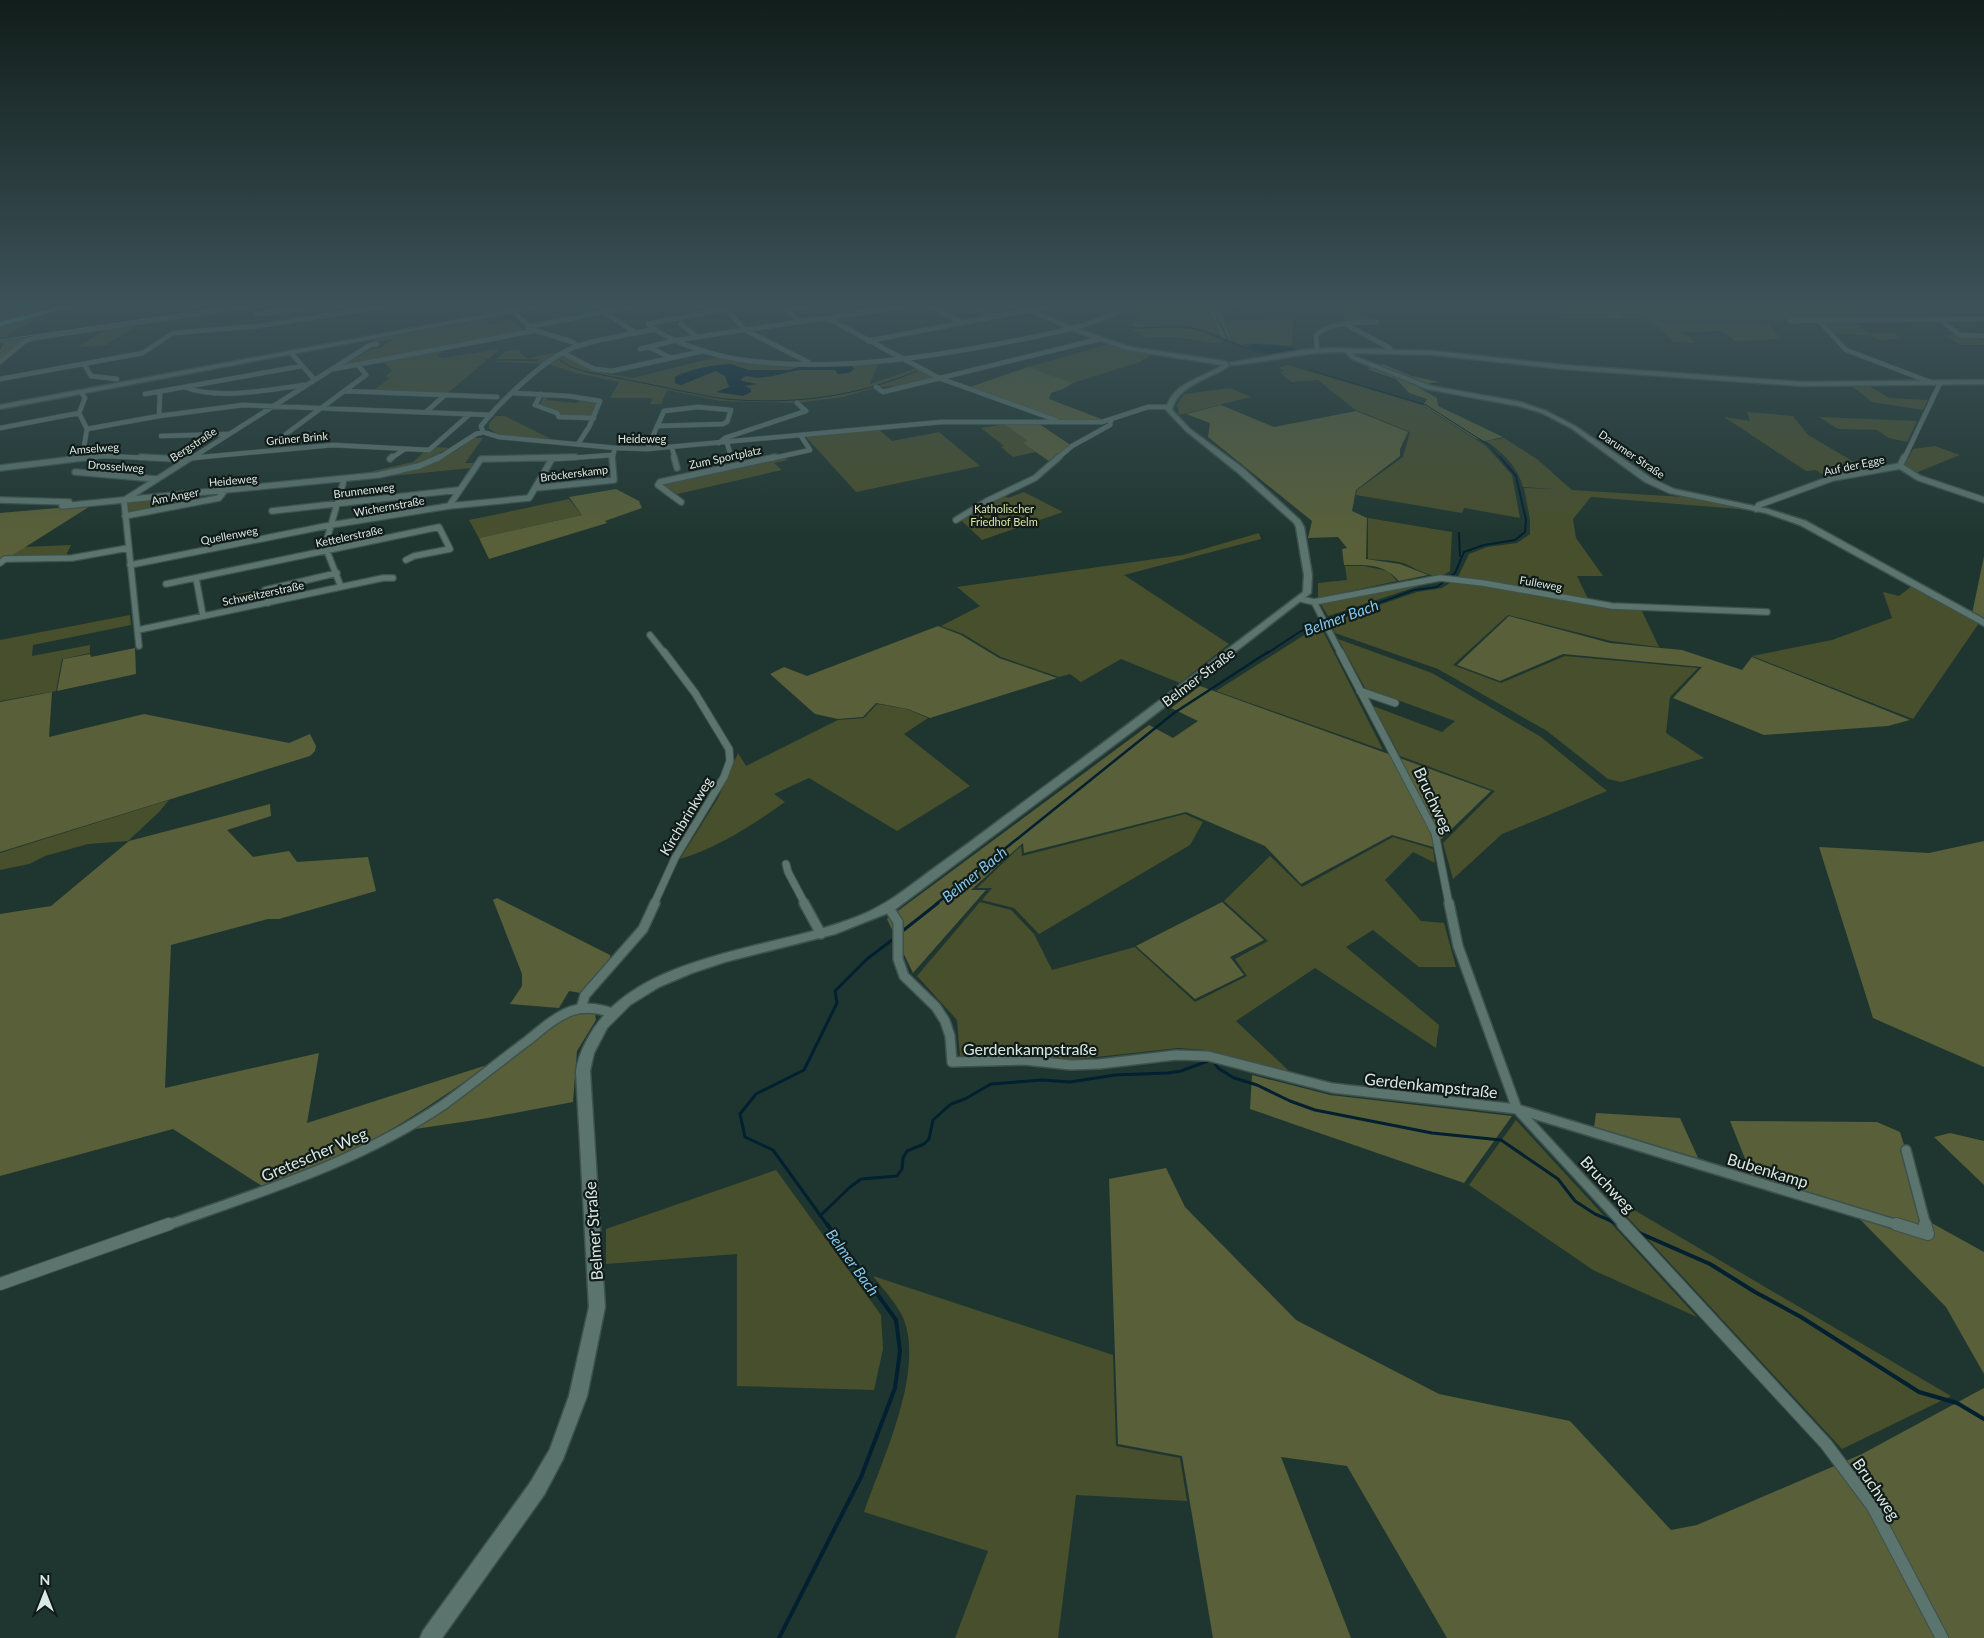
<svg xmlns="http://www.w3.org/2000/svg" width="1984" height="1638" font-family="Lato,sans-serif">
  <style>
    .green { fill: #484f2d }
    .forest { fill: #585f39 }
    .water { fill: #022030 }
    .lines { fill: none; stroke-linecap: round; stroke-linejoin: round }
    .stream-far4 { stroke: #022030; stroke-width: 1 }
    .stream-far3 { stroke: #022030; stroke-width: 2 }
    .stream-far2 { stroke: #022030; stroke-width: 2.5 }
    .stream-far1 { stroke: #022030; stroke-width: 3 }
    .stream { stroke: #022030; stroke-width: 4 }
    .street-far4-casing { stroke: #3d524d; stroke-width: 5.5 }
    .street-far3-casing { stroke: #3d524d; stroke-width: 8 }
    .street-far2-casing { stroke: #3d524d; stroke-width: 9 }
    .street-far1-casing { stroke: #3d524d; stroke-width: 12 }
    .street-casing { stroke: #3d524d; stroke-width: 14 }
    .secondary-casing { stroke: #3d524d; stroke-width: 3 }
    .highway-casing { stroke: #3d524d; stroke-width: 2 }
    .street-far4 { stroke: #5b746d; stroke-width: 4.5 }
    .street-far3 { stroke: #5b746d; stroke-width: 5.5 }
    .street-far2 { stroke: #5b746d; stroke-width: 7 }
    .street-far1 { stroke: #5b746d; stroke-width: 9 }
    .street { stroke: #5b746d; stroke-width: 12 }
    .secondary { fill: #5b746d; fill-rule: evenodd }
    .highway { fill: #51b5c1; fill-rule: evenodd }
    .rail { stroke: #768984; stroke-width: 1 }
    .labels { text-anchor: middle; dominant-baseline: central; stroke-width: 4.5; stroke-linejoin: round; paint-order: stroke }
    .far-street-label { font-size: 11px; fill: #dae8e4; stroke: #111b18 }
    .far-park-label { font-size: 11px; fill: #d9e6a4; stroke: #111b18 }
    .street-label { font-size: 14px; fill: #dae8e4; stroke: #111b18 }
    .water-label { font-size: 15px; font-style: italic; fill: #84c7ee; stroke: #111b18 }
    .near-street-label { font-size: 16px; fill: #dae8e4; stroke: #111b18 }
  </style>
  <rect width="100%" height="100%" fill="#1f3630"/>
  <path class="green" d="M32,306H83L38,317V319L146,306L32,321L9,333L8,337L0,338V315L2,314H0Z
    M1161,306L1209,311L1219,335L1189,326L1132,327L1139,315Z
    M1322,306H1346L1372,320L1350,322L1343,316Z
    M1614,306H1926L1933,311L1929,317L1931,318L1765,320L1622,319Z
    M1598,307L1614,319H1562L1549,309L1567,311Z
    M1293,319L1292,346L1254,343L1241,345L1233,342L1225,321Z
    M484,320L491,324L513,320L525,331L341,366L371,349H378L394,339L370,343L376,339Z
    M1651,321L1768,323L1781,339L1735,341L1721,331L1683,332L1696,343L1674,342Z
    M1852,321L1870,333H1895L1901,339L1878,340L1872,336L1833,333L1823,323Z
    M140,324L104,346L78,347L106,329Z
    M1186,328L1204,332L1224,342L1214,343L1177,337H1145L1131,329Z
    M1943,335L1976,336L1984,341V345H1960Z
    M1110,344L1151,355L1140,362L1073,383L1028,367Z
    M444,349L438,356L442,358L500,349L489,359H496L506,351L518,350L527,359L551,353L556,354L542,364L486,361L445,395L371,392L390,378L385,377L392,371L382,360Z
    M563,353L596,372L633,378L721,356L761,363H878L870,384L917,368L939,378L905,386L876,387L844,397L797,403L721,401L667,390L661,404H650L653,399L650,398H610L619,382L575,373L551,365V361Z
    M1288,365L1422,405L1486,446L1512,475L1520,518L1464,508L1462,513L1356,495L1357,490L1403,457L1410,432L1354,409L1318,380L1291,382L1280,372L1285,371L1279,368Z
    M1869,386L1889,398L1928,400L1923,410L1872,402L1853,387Z
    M1230,388L1251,397L1179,415L1177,405L1184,394Z
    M544,396H551L546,400L577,403L582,399L599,403L593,416H561L559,411L540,405Z
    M1747,412L1793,416L1808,435L1866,469L1826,477L1816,470L1806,471L1724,417L1750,421Z
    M496,416H505L551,439C535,438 500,440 489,428V423Z
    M1819,417L1917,421L1907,442L1889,438L1877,430L1838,429Z
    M1004,424L1028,442L1023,443L1036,452L1013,457L1001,447L1004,446L981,428Z
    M878,429L892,441L939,432L980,466L856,492L806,437Z
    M472,438H483L465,463H475L471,468L382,477C414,467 447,462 472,438Z
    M1504,438L1537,459L1572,490L1684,497L1751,509V510L1591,497L1573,519L1576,538L1603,576H1577L1588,599L1458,577L1469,554L1487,547L1517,543L1530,534V520L1524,488L1554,489L1523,487C1518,468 1503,452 1486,441Z
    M1935,446L1960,455L1913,474L1904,466L1913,449Z
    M434,447L450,448L414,464L372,475L373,471L413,462L425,451Z
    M782,456L788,460L774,463L782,470L673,495L660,484Z
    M1024,492L1063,512L982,540L961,520L1003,495L1008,498Z
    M164,497L163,508L127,514L126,501Z
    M569,499L582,515L479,538L469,520Z
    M1368,518L1452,532L1450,571C1434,583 1419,569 1403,563C1392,560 1379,560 1368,559Z
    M1259,533L1261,539L1124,575L1229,644L1180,683L1121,659L1081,682L1070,674L1059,677L1001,657L963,634L941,626L980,606L957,587L1183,555Z
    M71,545L65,557L5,559L24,547Z
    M1345,566H1364L1388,571L1397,581L1318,598V583L1347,580Z
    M1437,580L1328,616L1320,603Z
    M1453,581L1612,608L1640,607L1659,647L1611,641L1508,615L1453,665L1501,683L1565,656L1698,668L1670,697L1666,733L1704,758L1621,782L1608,779L1547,731L1438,669L1335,633L1330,622L1417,592L1442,588Z
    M1912,586L1979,623L1913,719L1752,656L1832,640L1892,618L1883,592L1899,596Z
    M261,589L264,601L237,607L234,595Z
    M130,615L131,625L33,645L32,656L90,645V653L62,659L56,691L0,701V640Z
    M1320,625L1383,750L1216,691Z
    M1338,639L1432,673L1541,737L1607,791L1502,834L1453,879L1443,843L1495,791L1400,756L1373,706L1442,732L1455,721L1365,688Z
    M877,704L907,709L928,718L904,734L970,786L897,831L809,778L774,794L785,802C752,825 719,847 680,859L718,798L738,753L746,766L838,720L864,718Z
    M169,800L159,812L128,841L88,844L45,856L29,864L0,870V853Z
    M1185,814L1203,822L1190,845L1039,934L1014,908L982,900L992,888H977L1021,846L1022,856Z
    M1393,837L1433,849L1435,863L1413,852L1385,880L1421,921L1444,923L1456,967H1419L1373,930L1346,947L1439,1025L1436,1048L1315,968L1236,1021L1290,1072L1206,1050L1178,1048L1069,1060L1022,1053L960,1056L957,1020L917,976L980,902L1011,910L1034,934L1052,970L1135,947L1195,1002L1247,976L1235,959L1268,941L1224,901L1270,856L1302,887Z
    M1516,1120L1697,1317L1593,1270L1469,1185Z
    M776,1170L881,1315L883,1349L874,1390L737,1386V1254L606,1264V1229Z
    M1620,1209L1634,1210L1951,1396L1842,1449Z
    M873,1276L1113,1355L1116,1446L1180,1458L1187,1501L1076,1495L1058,1638H955L988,1551L864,1512C882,1460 924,1373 904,1320C899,1306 882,1288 873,1276Z"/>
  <path class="forest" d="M1168,306H1247L1227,308L1221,311L1232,342L1220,336L1210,311Z
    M1544,306H1614L1623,319H1614L1598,307C1583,309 1558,316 1544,306Z
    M37,336L21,341L0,360V350L4,343H0V341Z
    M1383,364L1411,376L1440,382L1414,385L1437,398L1438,406L1503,437L1485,441L1475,438L1423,405L1427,399L1409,393L1396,379L1367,369Z
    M1028,367L1073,383L1063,389L1051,393L1049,399L1104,420H1060L967,388Z
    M1221,405L1274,427L1356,411L1408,432L1400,449V456L1356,490L1352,511L1367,518L1366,559L1400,564L1428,575L1399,581C1383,563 1367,565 1344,565L1342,549L1347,548L1338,537L1308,538L1312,521L1208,437L1210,423L1186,414Z
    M1001,422L1038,423L1072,446L1053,464L1023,443L1027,441Z
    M616,489L639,501L642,508L605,521L607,523L489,559L479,538L582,515L569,497Z
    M92,505L0,563V513Z
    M1984,556V621L1972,614Z
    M1509,616L1610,643L1682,650L1742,670L1752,657L1910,720L1888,726L1764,735L1673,698L1702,667L1563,654L1500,681L1457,665Z
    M938,626L961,635L999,658L1057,678L930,718L908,709L876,703L863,717L838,719L815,714L770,674L784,667L807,676Z
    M135,648L136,674L57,691L63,659L90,654L91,657Z
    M1200,686L1491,791L1433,847L1392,835L1301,884L1265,846L1186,812L1024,853L1023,843L971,890H986L913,973L887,919L1149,725L1173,738L1198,721L1171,708Z
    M52,692L49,737L144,714L289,743L310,734L316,746L315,751L310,756L0,852V702Z
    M270,804L271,816L227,830L253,857L289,851L297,862L368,857L376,891L279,919H268L171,945L165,1088L319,1053L307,1123L490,1064C441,1098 392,1133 337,1157C313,1168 287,1177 262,1186L173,1129L0,1176V914L51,906L129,841Z
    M1984,841V1067L1873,1018L1819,847L1929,853Z
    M497,898L610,955L611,962L581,993L569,991L559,1008L510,1004L522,986V974L493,900Z
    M1222,902L1264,940L1230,957L1244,975L1195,999L1136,946Z
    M585,1012L595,1014L596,1020L577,1051L573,1102L482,1119L415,1129L566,1017Z
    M1252,1075L1330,1095L1512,1116L1464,1183L1250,1109Z
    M1596,1113L1680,1118L1699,1160L1594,1128Z
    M1730,1121L1877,1122L1900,1132L1928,1221L1984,1252V1374L1946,1307L1844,1203L1752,1176Z
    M1950,1133L1984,1141V1185L1934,1137Z
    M1166,1168L1185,1207L1296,1320L1439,1394L1570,1421L1671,1530L1697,1525L1862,1454L1984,1388V1638H1447L1347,1466L1281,1457L1351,1638H1213L1182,1456L1118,1444L1109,1179Z"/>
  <path class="water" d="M1253,344L1292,347L1298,351L1272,356L1248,347Z
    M731,364L748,370H789L806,365H851L854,369L849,373L838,374L835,370H798L773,376L759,378L746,376L741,379L742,381L757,384L745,386L751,389V392L743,396L716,392L729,387L725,376L716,371L681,385L675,383V377C693,368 712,365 731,364Z"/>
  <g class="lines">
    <path class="stream-far4" d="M1212,306L1229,342
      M1213,308L1229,306
      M1132,328L1176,327L1197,329L1268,356
      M486,360H538
      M560,360L571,367L587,372C618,378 650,384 681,391C696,393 711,398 726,399C793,405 855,397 917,371
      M1309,370L1426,405L1489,445L1501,459"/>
    <path class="stream-far3" d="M1459,533L1460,556
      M1266,654L1301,631L1414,590L1437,587L1455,573L1464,552L1484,545L1515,540L1525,532L1526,520L1516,476L1500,457"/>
    <path class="stream-far2" d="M936,904L1174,713L1268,652"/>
    <path class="stream-far1" d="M900,933L938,903
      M1213,1061L1218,1068L1234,1078L1257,1085L1290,1101L1315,1110L1432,1133L1501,1140L1558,1179L1575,1201L1595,1214L1618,1224
      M820,1216L849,1188L861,1179L897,1176L902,1169L903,1158L907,1151L924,1144L929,1139L933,1120L951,1104L965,1099L991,1084L1042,1080L1070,1082L1115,1075L1168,1073L1181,1071L1208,1061
      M828,1226L773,1150L745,1137L740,1114L756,1094L804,1070L837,1003L835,991L867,959L896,937"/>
    <path class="stream" d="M1637,1232L1710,1264L1755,1292L1801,1317L1919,1392L1957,1403L1984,1419
      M779,1638L861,1477L895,1388L900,1351L896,1320L827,1224"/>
    <defs>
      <path id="street-far4" d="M724,306L745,330L808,362
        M783,306L800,322
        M929,306L963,323
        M974,306L996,317
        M786,309L807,306
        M1028,310L1046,306
        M514,312L533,330L573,342L576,345
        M604,312L636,333
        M256,314L305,309
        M827,318L939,378L1056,420
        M1939,319L1960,335L1984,336
        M1790,321L1984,319
        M1819,321L1846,350L1933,383
        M648,324C671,344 721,358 751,361C836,371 925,358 1008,342C1050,334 1090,327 1128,307L1125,306
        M648,324L738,306
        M681,324L697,337
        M1345,324L1390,348
        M527,327L634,306
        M868,341L1029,310
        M649,347L671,358
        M640,349L677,340L906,306
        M1317,350L1316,335C1333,321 1355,323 1376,322
        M291,353L314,379
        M563,353L594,369L612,371L703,351
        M0,362L24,342L34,338L249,306
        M84,364L91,376L117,379
        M334,369L533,331
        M0,379L143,353L173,333L259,326L385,306
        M184,387C217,400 269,390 304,385
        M876,387L883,392L1100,339
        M345,391L497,397
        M81,392L85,398L79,413L87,429L82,458
        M514,393L568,396L600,401L589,427L578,444
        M145,394L302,366
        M541,394L535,405L557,413L559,417L594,418
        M426,412L445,395
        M159,416L160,392
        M0,428L79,413
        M87,429L159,416L243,405L491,415
        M483,432L481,426C500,402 546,357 575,347C601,338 629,335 655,329
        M161,436L228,434
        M285,437L286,434L366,375L358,365
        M719,443L725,438L806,411L797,403
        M727,443L731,456
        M672,448L675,459
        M647,449L664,411L698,407L731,410L727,422L723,424L657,426
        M80,459L104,456L171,459
        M181,459L333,445L429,450L470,414
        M190,459L370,345L377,344
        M390,459L405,449
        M437,459L476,434L483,432L499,437L616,448L647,449L941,422H1102L1148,407H1169
        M556,459L612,455
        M612,459L614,452
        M769,459L810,450L801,436
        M1057,459L1072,446L1110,425L1111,420
        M1904,459L1940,383"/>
      <path id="street-far3" d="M141,457L178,459L195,457
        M674,457L677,468
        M390,459L392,457
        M1900,466L1904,457
        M0,468L91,457
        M75,472L156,479
        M536,488L614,480L612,457
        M126,499L192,457
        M0,500L69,502
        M124,500L139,646
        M681,502L658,485L660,482L775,457
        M62,506L378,475L419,466L440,457
        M449,506L481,459L575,457
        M1756,509L1759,505L1833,478L1900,466L1919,478L1984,500
        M272,511L458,490
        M125,516L219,498L225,490
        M956,520L987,501L1035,478L1059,457
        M0,563L5,559L72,558L128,548
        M130,565L331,525L449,506L529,498L552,459
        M196,578L203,616
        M166,584L439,527L450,549L414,556L406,560
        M341,587L325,546L344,480
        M1301,599L1314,602L1341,654
        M1314,602L1440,578L1483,583L1612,606L1767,612
        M268,603L265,590L337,573
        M138,630L383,578H393
        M650,635L665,654"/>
      <path id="street-far2" d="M1340,652L1435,833L1449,904
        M1360,691L1395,703
        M786,864L788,872L805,904
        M654,904L675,858L724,777L730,761L729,749L695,693L664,652"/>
      <path id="street-far1" d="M804,903L821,934
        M1449,903L1458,946L1517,1109L1625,1226
        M889,908L898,922V959L904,976L936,1007L945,1021L950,1036L952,1062L1024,1060L1071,1065L1099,1064L1176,1055L1208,1056L1332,1088L1517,1109L1901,1226
        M581,1008L585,995L643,929L655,903
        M1906,1150L1926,1226
        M165,1226C260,1192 359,1162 443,1105C472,1084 499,1062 527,1041C541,1030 555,1017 571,1011C585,1006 598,1008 612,1013"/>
      <path id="street" d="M1623,1224L1826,1444L1873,1507L1942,1638
        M1896,1224L1928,1234
        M1925,1224L1928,1234
        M0,1284L169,1224"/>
      <path id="secondary" d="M532,306H546L0,409V405Z
        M1017,306H1025L1074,328L1130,347L1224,361L1229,364V366C1210,379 1177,385 1172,410L1190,429L1243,468L1300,520L1304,527L1312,575L1311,593L1145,722L893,911L835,934L725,962L692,973L659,987L630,1005L607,1028L594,1053L590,1071L605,1307L587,1396L563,1459L544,1495L442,1638H420L423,1631L530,1483L550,1449L569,1396L589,1307L576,1071C578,1058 582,1049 588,1038C634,952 776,950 859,916C886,905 906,889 930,871C955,853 981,834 1006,815C1105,742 1204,667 1303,592L1304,575L1296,527L1294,523L1237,472L1186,431L1166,410C1171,383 1203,378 1223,365L1127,350L1070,330Z
        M1330,348L1434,351L1563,365L1802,382L1984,380V384L1802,386L1563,369L1434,355L1352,353L1356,357L1431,386L1520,402L1546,411L1575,426L1651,478L1674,489L1768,509L1806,521L1984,619V626L1800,525L1766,513L1669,493L1645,482L1571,428L1542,413L1519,406L1427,389L1352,359L1345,352C1306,351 1270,362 1232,365L1229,363L1303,350Z"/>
      <path id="highway" d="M61,306H73L0,326V322Z"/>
    </defs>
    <use href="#street-far4" class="street-far4-casing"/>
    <use href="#street-far3" class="street-far3-casing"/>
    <use href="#street-far2" class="street-far2-casing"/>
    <use href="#street-far1" class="street-far1-casing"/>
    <use href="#street" class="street-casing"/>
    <use href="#secondary" class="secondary-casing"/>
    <use href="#highway" class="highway-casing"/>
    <use href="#street-far4" class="street-far4"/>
    <use href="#street-far3" class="street-far3"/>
    <use href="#street-far2" class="street-far2"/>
    <use href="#street-far1" class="street-far1"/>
    <use href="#street" class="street"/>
    <use href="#secondary" class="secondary"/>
    <use href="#highway" class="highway"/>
    <path class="rail" d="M0,340L236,306"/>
  </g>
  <linearGradient id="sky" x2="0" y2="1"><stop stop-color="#111e1a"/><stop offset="0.57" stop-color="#3c5259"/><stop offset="1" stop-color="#3c5259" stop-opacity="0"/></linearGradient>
  <rect width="1984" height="536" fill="url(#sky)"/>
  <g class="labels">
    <g class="far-street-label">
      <text transform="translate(297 438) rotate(-5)">Grüner Brink</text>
      <text x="642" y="438">Heideweg</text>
      <text transform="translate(193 444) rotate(-33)">Bergstraße</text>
      <text transform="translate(94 448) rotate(-4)">Amselweg</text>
      <text transform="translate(1632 454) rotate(34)">Darumer Straße</text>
      <text transform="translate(725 457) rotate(-12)">Zum Sportplatz</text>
      <text transform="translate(1854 465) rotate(-12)">Auf der Egge</text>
      <text transform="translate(116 466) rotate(4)">Drosselweg</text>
      <text transform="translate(574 473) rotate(-7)">Bröckerskamp</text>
      <text transform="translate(233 480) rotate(-5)">Heideweg</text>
      <text transform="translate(364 490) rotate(-7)">Brunnenweg</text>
      <text transform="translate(175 496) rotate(-11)">Am Anger</text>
      <text transform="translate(389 506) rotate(-10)">Wichernstraße</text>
      <text transform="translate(229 535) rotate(-11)">Quellenweg</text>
      <text transform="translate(349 536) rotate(-12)">Kettelerstraße</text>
      <text transform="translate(1541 583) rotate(10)">Fulleweg</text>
      <text transform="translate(263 593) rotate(-12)">Schweitzerstraße</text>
    </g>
    <g class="far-park-label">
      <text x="1004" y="508">Katholischer<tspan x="1004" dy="13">Friedhof Belm</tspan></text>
    </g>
    <g class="street-label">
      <text transform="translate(1198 677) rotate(-37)">Belmer Straße</text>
      <text transform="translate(686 816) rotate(-59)">Kirchbrinkweg</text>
    </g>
    <g class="water-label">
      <text transform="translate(1341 617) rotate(-20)">Belmer Bach</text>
      <text transform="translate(974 874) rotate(-39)">Belmer Bach</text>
      <text transform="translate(853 1262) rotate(54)">Belmer Bach</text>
    </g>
    <g class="near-street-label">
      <text transform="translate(1434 800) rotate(65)">Bruchweg</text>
      <text x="1030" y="1048">Gerdenkampstraße</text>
      <text transform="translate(1431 1085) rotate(6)">Gerdenkampstraße</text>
      <text transform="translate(314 1154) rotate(-23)">Gretescher Weg</text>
      <text transform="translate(1768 1170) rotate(17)">Bubenkamp</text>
      <text transform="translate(1608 1184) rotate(47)">Bruchweg</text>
      <text transform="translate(593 1231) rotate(-94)">Belmer Straße</text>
      <text transform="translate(1877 1489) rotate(56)">Bruchweg</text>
    </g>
  </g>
  <g transform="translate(45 1593)" stroke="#111b18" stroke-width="4" paint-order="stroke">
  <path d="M0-4L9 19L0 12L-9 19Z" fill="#dae8e4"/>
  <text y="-8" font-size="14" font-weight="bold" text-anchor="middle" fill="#dae8e4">N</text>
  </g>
</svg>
